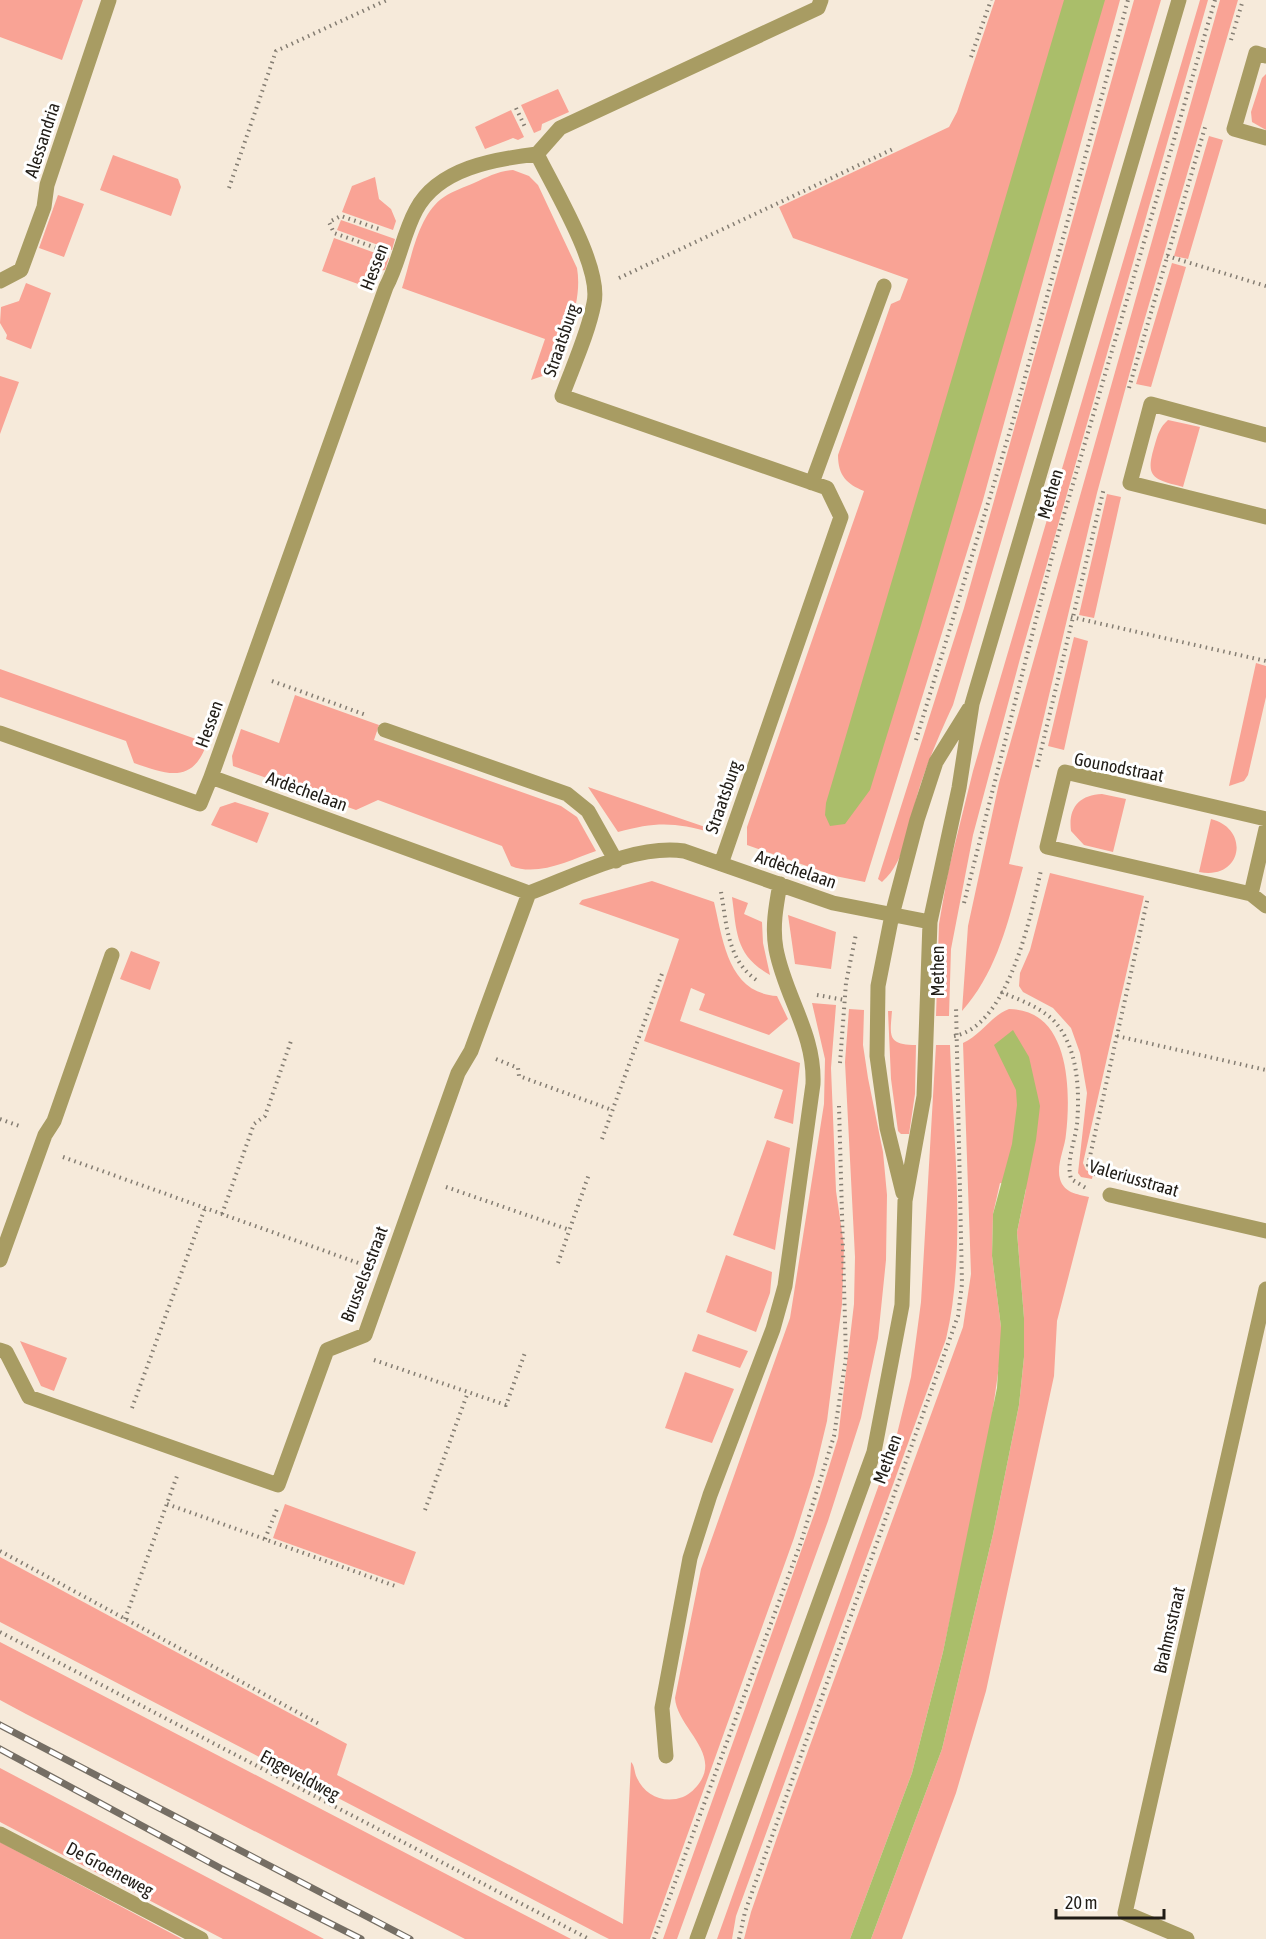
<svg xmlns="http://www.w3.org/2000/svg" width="1266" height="1939" font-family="'Asap Condensed',sans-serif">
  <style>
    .green { fill: #f9a395 }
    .water { fill: #aabe6a }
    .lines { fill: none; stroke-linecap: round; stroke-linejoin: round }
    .path { stroke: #847d72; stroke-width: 4; stroke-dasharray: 1.5 4.5; stroke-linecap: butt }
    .minor { stroke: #a89c63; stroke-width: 15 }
    .rail-casing { stroke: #756e64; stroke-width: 7 }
    .rail { stroke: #fff; stroke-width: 4.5; stroke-dasharray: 14; stroke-linecap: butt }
    .labels { text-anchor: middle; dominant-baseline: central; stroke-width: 6; stroke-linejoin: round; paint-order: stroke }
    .street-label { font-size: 18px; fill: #201c16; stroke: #fff }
  </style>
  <rect width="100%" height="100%" fill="#f6eada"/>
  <path class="green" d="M0,0H83L62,60L0,37Z
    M995,0H1120L983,500L865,882L835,876L747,845V827L864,491C847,484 838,476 838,455L891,304L900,300L908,279L793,238L779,207L949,127L957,112Z
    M1134,0H1161L953,705C941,731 930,756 921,783C910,814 908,860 882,882L878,879L964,608Z
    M1200,0H1208L1021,655L973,835L951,949L949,1016H936L939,924L948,872L973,771Z
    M1220,0H1238L1140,335L1097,493L1009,864L1023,867C1009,918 998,971 962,1011L968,926L999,783Z
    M1266,74V130L1252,122L1251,112L1262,78Z
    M558,89L569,112L542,124L541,130L534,133L521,105Z
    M511,110L524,137L518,140L513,138L485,149L475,127Z
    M1209,136L1223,140L1188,259L1174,256Z
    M113,155L178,179L181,187L171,216L100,190Z
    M513,170L529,176L538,185L577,268C583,302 565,339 554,372L531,380L545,339L402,288C411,260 418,214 444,197C453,191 465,187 474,183C487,177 499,171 513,170Z
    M375,177L379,199L391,209L396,221L393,230L342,212L352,186Z
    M58,195L84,204L64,257L39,248Z
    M341,220L395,239L392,250L337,230Z
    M334,238L389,258L385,270L378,271L372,289L322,271Z
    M1172,263L1186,267L1151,387L1136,384Z
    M26,283L51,293L31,349L6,339L7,335L0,323L1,307L19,301Z
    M0,376L19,382L0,434Z
    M1168,420L1200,427L1183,487C1151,479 1145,477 1155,444C1158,434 1160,427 1168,420Z
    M1107,494L1121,497L1094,618L1079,615Z
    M1074,637L1088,641L1064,750L1048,746Z
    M1256,663L1266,666V697L1248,775L1244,781L1229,786Z
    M0,669L207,743C193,784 168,775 134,763L126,741L0,697Z
    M295,695L379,725L374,740L561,806L577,817L596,851C570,860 538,877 511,866L502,846L378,800L356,810L233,766L232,756L241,729L279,743Z
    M588,787L714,830L713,833C674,822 656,822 618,832Z
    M1102,794L1126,799L1113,852L1084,845L1071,831C1068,808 1079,795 1102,794Z
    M235,802L269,813L257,843L211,825L220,807Z
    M1211,819C1251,829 1242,881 1199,872Z
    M1050,873L1144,896L1083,1163L1086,1170L1093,1174L1092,1179L1081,1177L1078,1173L1087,1093L1080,1053L1071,1028L1053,1008L1023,992L1019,986L1020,973L1030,950Z
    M652,881L714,902C723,940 728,993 777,996L788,1019L769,1035L699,1010L705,994L691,988L680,1021L800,1063L793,1124L774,1118L783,1090L644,1041L679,939L579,904L582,900Z
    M732,897L748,903L744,914L762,922L763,943L770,975C735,955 737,933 732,897Z
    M788,915L836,932L831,969L795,964Z
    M131,951L160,962L150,990L120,979Z
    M812,1003L836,1005L831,1068L836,1191L844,1246L842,1304L827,1421L814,1475L794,1538L650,1939H609L601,1935L0,1622V1557L347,1744L337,1775L623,1924L631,1762C635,1766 634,1772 637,1778C645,1796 664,1804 683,1797C690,1794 696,1788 700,1782C720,1752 677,1727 675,1698L701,1569L790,1318L824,1104L825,1059Z
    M849,1009L864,1010L863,1045L868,1078L883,1152L887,1195L886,1260L878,1338L861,1418L828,1521L677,1939H663L816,1509L838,1438L854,1304L855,1257L845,1062Z
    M1009,1009C1070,1009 1071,1091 1066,1134C1065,1148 1056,1165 1060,1179C1064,1193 1077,1194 1089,1197L1057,1321L1054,1376L986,1691L956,1793L902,1939H871L942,1749L993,1534L1019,1405L1024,1357V1318L1017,1232L1026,1189L1000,1183L993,1214L992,1256L1001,1327V1352L989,1437L943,1652L912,1773L850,1939H744L751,1912L790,1800L963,1327L971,1274L963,1043C981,1035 992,1015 1009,1009Z
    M888,1011H892C890,1036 887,1045 916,1045L915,1094L909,1134H901L898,1131L891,1079Z
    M936,1045H950C953,1137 967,1251 946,1339L736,1916L732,1939H717L897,1434L911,1377L921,1302Z
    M767,1140L790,1148L775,1250L733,1235Z
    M726,1255L772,1272L770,1293L756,1332L706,1312Z
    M698,1334L748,1351L740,1368L692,1351Z
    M20,1341L67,1358L54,1391L41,1386Z
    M685,1372L734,1389L712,1443L665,1428Z
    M285,1504L416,1552L404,1585L273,1538Z
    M0,1642L571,1939H465L26,1714L0,1700Z
    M0,1768L324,1939H223L0,1822Z
    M0,1842L182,1939H0Z"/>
  <path class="water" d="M1064,0H1105L921,625L870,790L845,824L830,826L825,815L826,803Z
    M1013,1030L1029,1057L1040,1106L1036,1140L1017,1232L1024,1318V1357L1019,1405L993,1534L942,1749L871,1939H850L912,1773L943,1652L997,1388L1001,1327L992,1256L993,1214L1012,1144L1017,1105L1016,1090L994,1045Z"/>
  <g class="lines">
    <path class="path" d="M1231,40L1243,0
      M971,57L991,0
      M516,108L526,129
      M229,188L276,51L387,0
      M376,248L334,233L329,222L341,216L382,230
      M1167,256L1266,286
      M619,278L893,149
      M1129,388L1206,124
      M1071,617L1266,661
      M272,681L366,715
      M916,740L1013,421L1128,0
      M1037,767L1104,488
      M721,892C727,925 727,961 758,981
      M964,903L1055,545L1215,0
      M1001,992C1018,999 1037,1006 1051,1018C1078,1043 1080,1090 1077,1124C1075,1142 1066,1160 1071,1179L1086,1188
      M817,995L845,1000
      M954,1036C1008,1027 1031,916 1041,870
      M1117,1036L1266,1070
      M496,1059L518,1068L519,1076L612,1110
      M840,1063L846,983L856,934
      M0,1119L22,1127
      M602,1139L663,971
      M63,1157L364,1265
      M1096,1175L1088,1165L1148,897
      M446,1187L570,1230
      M222,1214L254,1124L265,1116L291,1041
      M558,1263L589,1174
      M374,1360L506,1405L526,1350
      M132,1408L205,1208
      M167,1504L398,1587
      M425,1510L468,1392
      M265,1539L277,1509
      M0,1551L321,1725
      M125,1619L177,1476
      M0,1632L589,1939
      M654,1939L800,1545L834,1436L846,1357L839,1106
      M739,1939L745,1912L958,1316L962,1284L956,1006"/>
    <path class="minor" d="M1266,56L1256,53L1234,129L1266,138
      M537,154C554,189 602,267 594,303C588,334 573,366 562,396L827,488L841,517L721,864
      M0,281L21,270L44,207L47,185L109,0
      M1266,435L1151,404L1130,483L1266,517
      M812,483L884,286
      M385,730L567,794L588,811L616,861
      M0,733L200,804L211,777L529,893C575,876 635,844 684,851L833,903L930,922
      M211,777L386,287C399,263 403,234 416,210C438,168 495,159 537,154L560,128L818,8L821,0
      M1266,819L1065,772L1047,847L1251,894L1266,829
      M1251,894L1266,906
      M903,1193L887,1128L877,1056L878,986L892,915L917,820L936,762L969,709
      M1110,1195L1266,1231
      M0,1260L45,1135L54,1121L112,955
      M0,1350L6,1352L29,1397L278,1485L327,1350L365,1335L458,1073L471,1051L529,893
      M666,1756L662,1708L690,1558L710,1495L773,1329L785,1286L813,1084C815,1033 785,997 776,949C772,927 776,906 780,884
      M0,1834L201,1939
      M697,1939L874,1452L902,1305L905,1201L924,1096L930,922L959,788L972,704L1179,0
      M1187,1939L1125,1913L1266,1289"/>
    <defs>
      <path id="rail" d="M0,1725L410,1939
        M0,1749L222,1869L361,1939"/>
    </defs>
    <use href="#rail" class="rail-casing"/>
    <use href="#rail" class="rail"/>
  </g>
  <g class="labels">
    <g class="street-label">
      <text transform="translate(42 140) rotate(-72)">Alessandria</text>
      <text transform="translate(374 267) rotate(-69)">Hessen</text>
      <text transform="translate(561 340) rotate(-71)">Straatsburg</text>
      <text transform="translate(1050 494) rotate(-74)">Methen</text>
      <text transform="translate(209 724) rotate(-70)">Hessen</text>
      <text transform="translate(1119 767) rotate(11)">Gounodstraat</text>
      <text transform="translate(307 791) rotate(20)">Ardèchelaan</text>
      <text transform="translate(723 797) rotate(-71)">Straatsburg</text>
      <text transform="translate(796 869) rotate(19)">Ardèchelaan</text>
      <text transform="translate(937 971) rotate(-90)">Methen</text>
      <text transform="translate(1134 1178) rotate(16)">Valeriusstraat</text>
      <text transform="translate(364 1274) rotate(-69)">Brusselsestraat</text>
      <text transform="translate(887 1459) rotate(-70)">Methen</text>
      <text transform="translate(1169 1630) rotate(-77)">Brahmsstraat</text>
      <text transform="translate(300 1775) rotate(28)">Engeveldweg</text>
      <text transform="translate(110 1869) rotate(28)">De Groeneweg</text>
    </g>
  </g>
  <path d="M1056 1909v9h108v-9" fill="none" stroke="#201c16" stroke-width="3"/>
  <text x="1065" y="1909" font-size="18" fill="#201c16" stroke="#ffffff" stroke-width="4.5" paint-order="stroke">20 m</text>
</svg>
